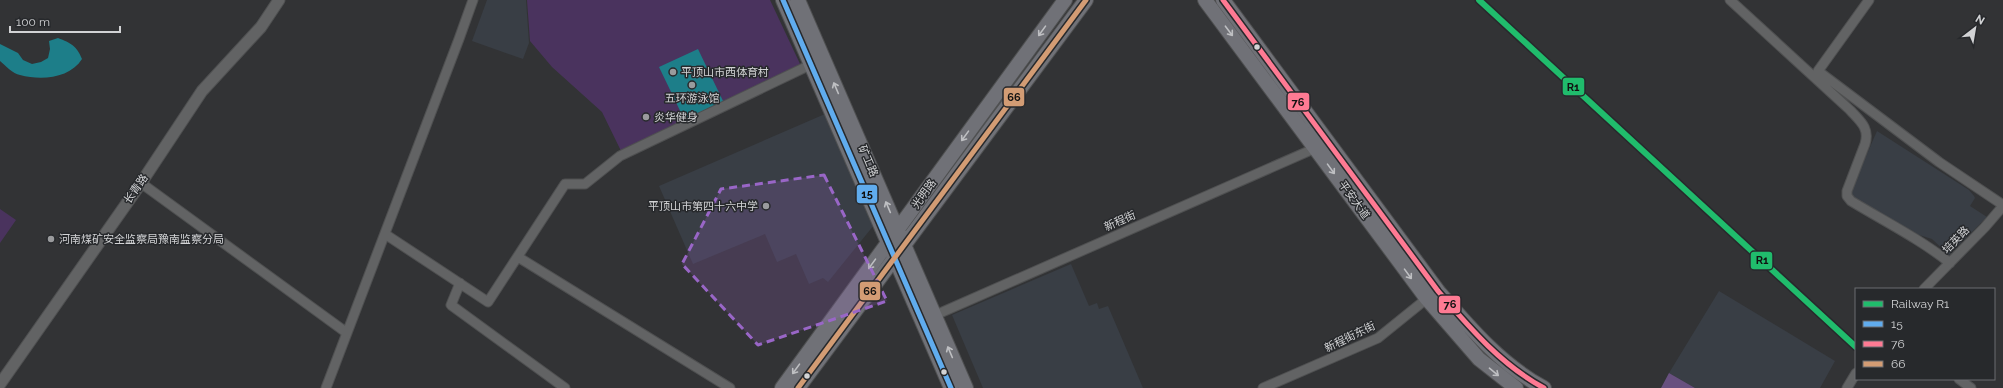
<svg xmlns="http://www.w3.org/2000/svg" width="2003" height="388" font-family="Raleway,'Noto Sans SC',sans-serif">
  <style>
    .built { fill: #393e45 }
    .green { fill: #4a335e }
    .forest { fill: #68507f }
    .water { fill: #1d7e89 }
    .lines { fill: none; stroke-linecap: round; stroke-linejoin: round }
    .minor-casing { stroke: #4f5051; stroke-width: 11 }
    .tertiary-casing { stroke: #4f5051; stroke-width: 13 }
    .primary-casing { stroke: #4f5051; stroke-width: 16 }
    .minor { stroke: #626364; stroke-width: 9 }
    .tertiary { stroke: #626364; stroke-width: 11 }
    .primary { stroke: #707177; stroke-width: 14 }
    .bus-1-casing { stroke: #27292c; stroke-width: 8 }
    .bus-2-casing { stroke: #27292c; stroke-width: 8 }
    .bus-3-casing { stroke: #27292c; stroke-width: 8 }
    .bus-1 { stroke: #60acee; stroke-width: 5 }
    .bus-2 { stroke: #fe7a93; stroke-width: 5 }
    .bus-3 { stroke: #d39c74; stroke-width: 5 }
    .rail-1-casing { stroke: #27292c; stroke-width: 9 }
    .rail-1 { stroke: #20bc6c; stroke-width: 6 }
    .oneway { stroke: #bebfc2 }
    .marked { fill: #9966c7; fill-opacity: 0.2; stroke: #9966c7; stroke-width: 3; stroke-dasharray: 8 5; stroke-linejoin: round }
    .bus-dot { fill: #d2d3d5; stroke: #27292c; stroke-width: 1.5 }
    .poi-dot { fill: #9a9b9d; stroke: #27292c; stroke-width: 1.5 }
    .labels { text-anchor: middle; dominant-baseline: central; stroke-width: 3; stroke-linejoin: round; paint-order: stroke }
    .poi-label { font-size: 11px; fill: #d2d3d5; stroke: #27292c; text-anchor: start }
    .street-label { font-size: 11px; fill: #d2d3d5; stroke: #27292c }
    .line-badge { stroke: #27292c; stroke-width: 1.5 }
    .pale-badge-label { font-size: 11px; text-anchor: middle; font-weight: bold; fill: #111 }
  </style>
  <rect width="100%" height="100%" fill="#323335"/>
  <path class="built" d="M487,0H526L529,43L523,59L472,41Z
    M825,114L874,225L828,282L823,278L809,284L796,254L777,262L765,234L693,264L659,186Z
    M1877,131L1969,190L1974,196L1975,198L1970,206L1987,217L1949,255L1932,239L1916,234L1849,195Z
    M1071,264L1089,306L1097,303L1099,309L1108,306L1143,388H983L952,315Z
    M1719,291L1835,361L1820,388H1695L1669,373Z"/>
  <path class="green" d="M527,0H770L801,66L622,153L602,112L552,67L530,41Z
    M0,209L16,220L0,243Z"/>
  <path class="forest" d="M1669,373L1695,388H1661Z"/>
  <path class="water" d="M58,38C71,43 77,46 82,59C70,78 42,81 20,75C13,74 5,65 0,61V44L18,53L23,60L32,64L41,62L48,58L50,49L49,41Z
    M698,49L724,103L685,121L659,67Z"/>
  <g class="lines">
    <defs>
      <path id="minor" d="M1730,0L1850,110C1860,121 1870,128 1865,144L1847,191V196L1851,201C1884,221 1920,239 1950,263
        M1869,0L1818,71L1939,162L2003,205
        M141,183L347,333
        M385,234L488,302L565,184H585L620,156L810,65
        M518,257L730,388
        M460,283L451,305L565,388
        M1924,289L1985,227L2003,206
        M931,317L1318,147
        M1959,379L1971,388
        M326,388L459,39L473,0
        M1263,388L1378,338L1430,296
        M1847,388L1856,373"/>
      <path id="tertiary" d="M0,384L141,183L202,91L261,27L279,0"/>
      <path id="primary" d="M783,0L951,388
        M798,0L966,388
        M1205,0L1427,299L1479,359L1516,388
        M1223,0L1438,291C1469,327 1501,365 1544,388
        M782,388L1065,0
        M798,388L1086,0"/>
    </defs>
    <use href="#minor" class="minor-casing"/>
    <use href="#tertiary" class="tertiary-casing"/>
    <use href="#primary" class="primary-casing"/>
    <use href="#minor" class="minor"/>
    <use href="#tertiary" class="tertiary"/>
    <use href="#primary" class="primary"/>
    <defs>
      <path id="bus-1" d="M783,0L951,388"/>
      <path id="bus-2" d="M1223,0L1438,291C1469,327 1501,365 1544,388"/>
      <path id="bus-3" d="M798,388L1086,0"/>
    </defs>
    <use href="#bus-1" class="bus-1-casing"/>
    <use href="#bus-2" class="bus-2-casing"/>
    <use href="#bus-3" class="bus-3-casing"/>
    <use href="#bus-1" class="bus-1"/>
    <use href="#bus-2" class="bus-2"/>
    <use href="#bus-3" class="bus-3"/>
    <defs>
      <path id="rail-1" d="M1479,0L1856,347"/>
    </defs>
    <use href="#rail-1" class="rail-1-casing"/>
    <use href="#rail-1" class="rail-1"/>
  </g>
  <defs><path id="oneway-shaft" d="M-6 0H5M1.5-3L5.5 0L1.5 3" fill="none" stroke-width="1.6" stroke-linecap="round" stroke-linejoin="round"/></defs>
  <g class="oneway">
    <use href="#oneway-shaft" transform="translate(1042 31) rotate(126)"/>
    <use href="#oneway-shaft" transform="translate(1229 31) rotate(53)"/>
    <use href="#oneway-shaft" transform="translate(836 88) rotate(-113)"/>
    <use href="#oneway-shaft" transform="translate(965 136) rotate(126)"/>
    <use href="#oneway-shaft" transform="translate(1331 169) rotate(54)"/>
    <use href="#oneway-shaft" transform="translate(888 207) rotate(-113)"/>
    <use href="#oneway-shaft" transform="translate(872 264) rotate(126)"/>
    <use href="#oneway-shaft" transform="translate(1408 274) rotate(54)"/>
    <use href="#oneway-shaft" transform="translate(950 352) rotate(-113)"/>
    <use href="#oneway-shaft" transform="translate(796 369) rotate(126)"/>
    <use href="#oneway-shaft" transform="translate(1494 372) rotate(40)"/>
  </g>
  <path class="marked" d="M824,175L887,301L758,345L682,264L721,189Z"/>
  <g class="bus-dot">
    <circle cx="1257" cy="47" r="3.5"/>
    <circle cx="944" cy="372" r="3.5"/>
    <circle cx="807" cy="376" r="3.5"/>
  </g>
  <g class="poi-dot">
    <circle cx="673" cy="72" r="4"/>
    <circle cx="692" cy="85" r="4"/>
    <circle cx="646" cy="117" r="4"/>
    <circle cx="766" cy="206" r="4"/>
    <circle cx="51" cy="239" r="4"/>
  </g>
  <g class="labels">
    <g class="poi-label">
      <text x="681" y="72">平顶山市西体育村</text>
      <text x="692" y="98" text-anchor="middle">五环游泳馆</text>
      <text x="654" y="117">炎华健身</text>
      <text x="758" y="206" text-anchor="end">平顶山市第四十六中学</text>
      <text x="59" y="239">河南煤矿安全监察局豫南监察分局</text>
    </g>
    <g class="street-label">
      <text transform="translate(868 161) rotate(67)">矿工路</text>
      <text transform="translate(136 189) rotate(-55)">长青路</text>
      <text transform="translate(924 194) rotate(-54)">光明路</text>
      <text transform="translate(1354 200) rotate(54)">平安大道</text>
      <text transform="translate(1120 221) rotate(-24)">新程街</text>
      <text transform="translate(1956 240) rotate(-46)">培英路</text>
      <text transform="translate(1350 337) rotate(-26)">新程街东街</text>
    </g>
  </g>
  <g class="line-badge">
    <rect x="1562" y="77" width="23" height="19" rx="4" fill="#20bc6c"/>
    <rect x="1003" y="87" width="22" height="20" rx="4" fill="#d39c74"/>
    <rect x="1287" y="92" width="23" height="19" rx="4" fill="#fe7a93"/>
    <rect x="856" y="184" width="22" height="20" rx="4" fill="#60acee"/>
    <rect x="1750" y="251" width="23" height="19" rx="4" fill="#20bc6c"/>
    <rect x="859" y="281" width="22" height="20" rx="4" fill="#d39c74"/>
    <rect x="1438" y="295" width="23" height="19" rx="4" fill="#fe7a93"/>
  </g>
  <g class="pale-badge-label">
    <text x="1573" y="91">R1</text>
    <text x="1014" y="101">66</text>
    <text x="1298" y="106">76</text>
    <text x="867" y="198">15</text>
    <text x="1762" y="264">R1</text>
    <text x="870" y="295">66</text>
    <text x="1450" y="308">76</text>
  </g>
  <rect x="1855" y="288" width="140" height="92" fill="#27292c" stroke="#6b6d70"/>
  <rect x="1863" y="301" width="20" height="6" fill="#20bc6c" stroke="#6b6d70"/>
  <text x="1891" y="308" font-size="12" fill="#d2d3d5">Railway R1</text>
  <rect x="1863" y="321" width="20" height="6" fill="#60acee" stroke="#6b6d70"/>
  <text x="1891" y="328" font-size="12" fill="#d2d3d5">15</text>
  <rect x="1863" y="341" width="20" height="6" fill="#fe7a93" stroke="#6b6d70"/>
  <text x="1891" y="348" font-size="12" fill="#d2d3d5">76</text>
  <rect x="1863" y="361" width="20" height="6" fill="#d39c74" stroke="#6b6d70"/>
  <text x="1891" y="368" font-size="12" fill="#d2d3d5">66</text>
  <g transform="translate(1975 28) rotate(31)" stroke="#27292c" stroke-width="3" paint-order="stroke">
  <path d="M0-3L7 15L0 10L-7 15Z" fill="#d2d3d5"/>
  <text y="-6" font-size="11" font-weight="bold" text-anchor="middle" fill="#d2d3d5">N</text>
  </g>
  <path d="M10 26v6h110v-6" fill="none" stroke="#d2d3d5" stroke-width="2"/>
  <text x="16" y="26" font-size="12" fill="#d2d3d5" stroke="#27292c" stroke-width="3" paint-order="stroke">100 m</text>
</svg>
